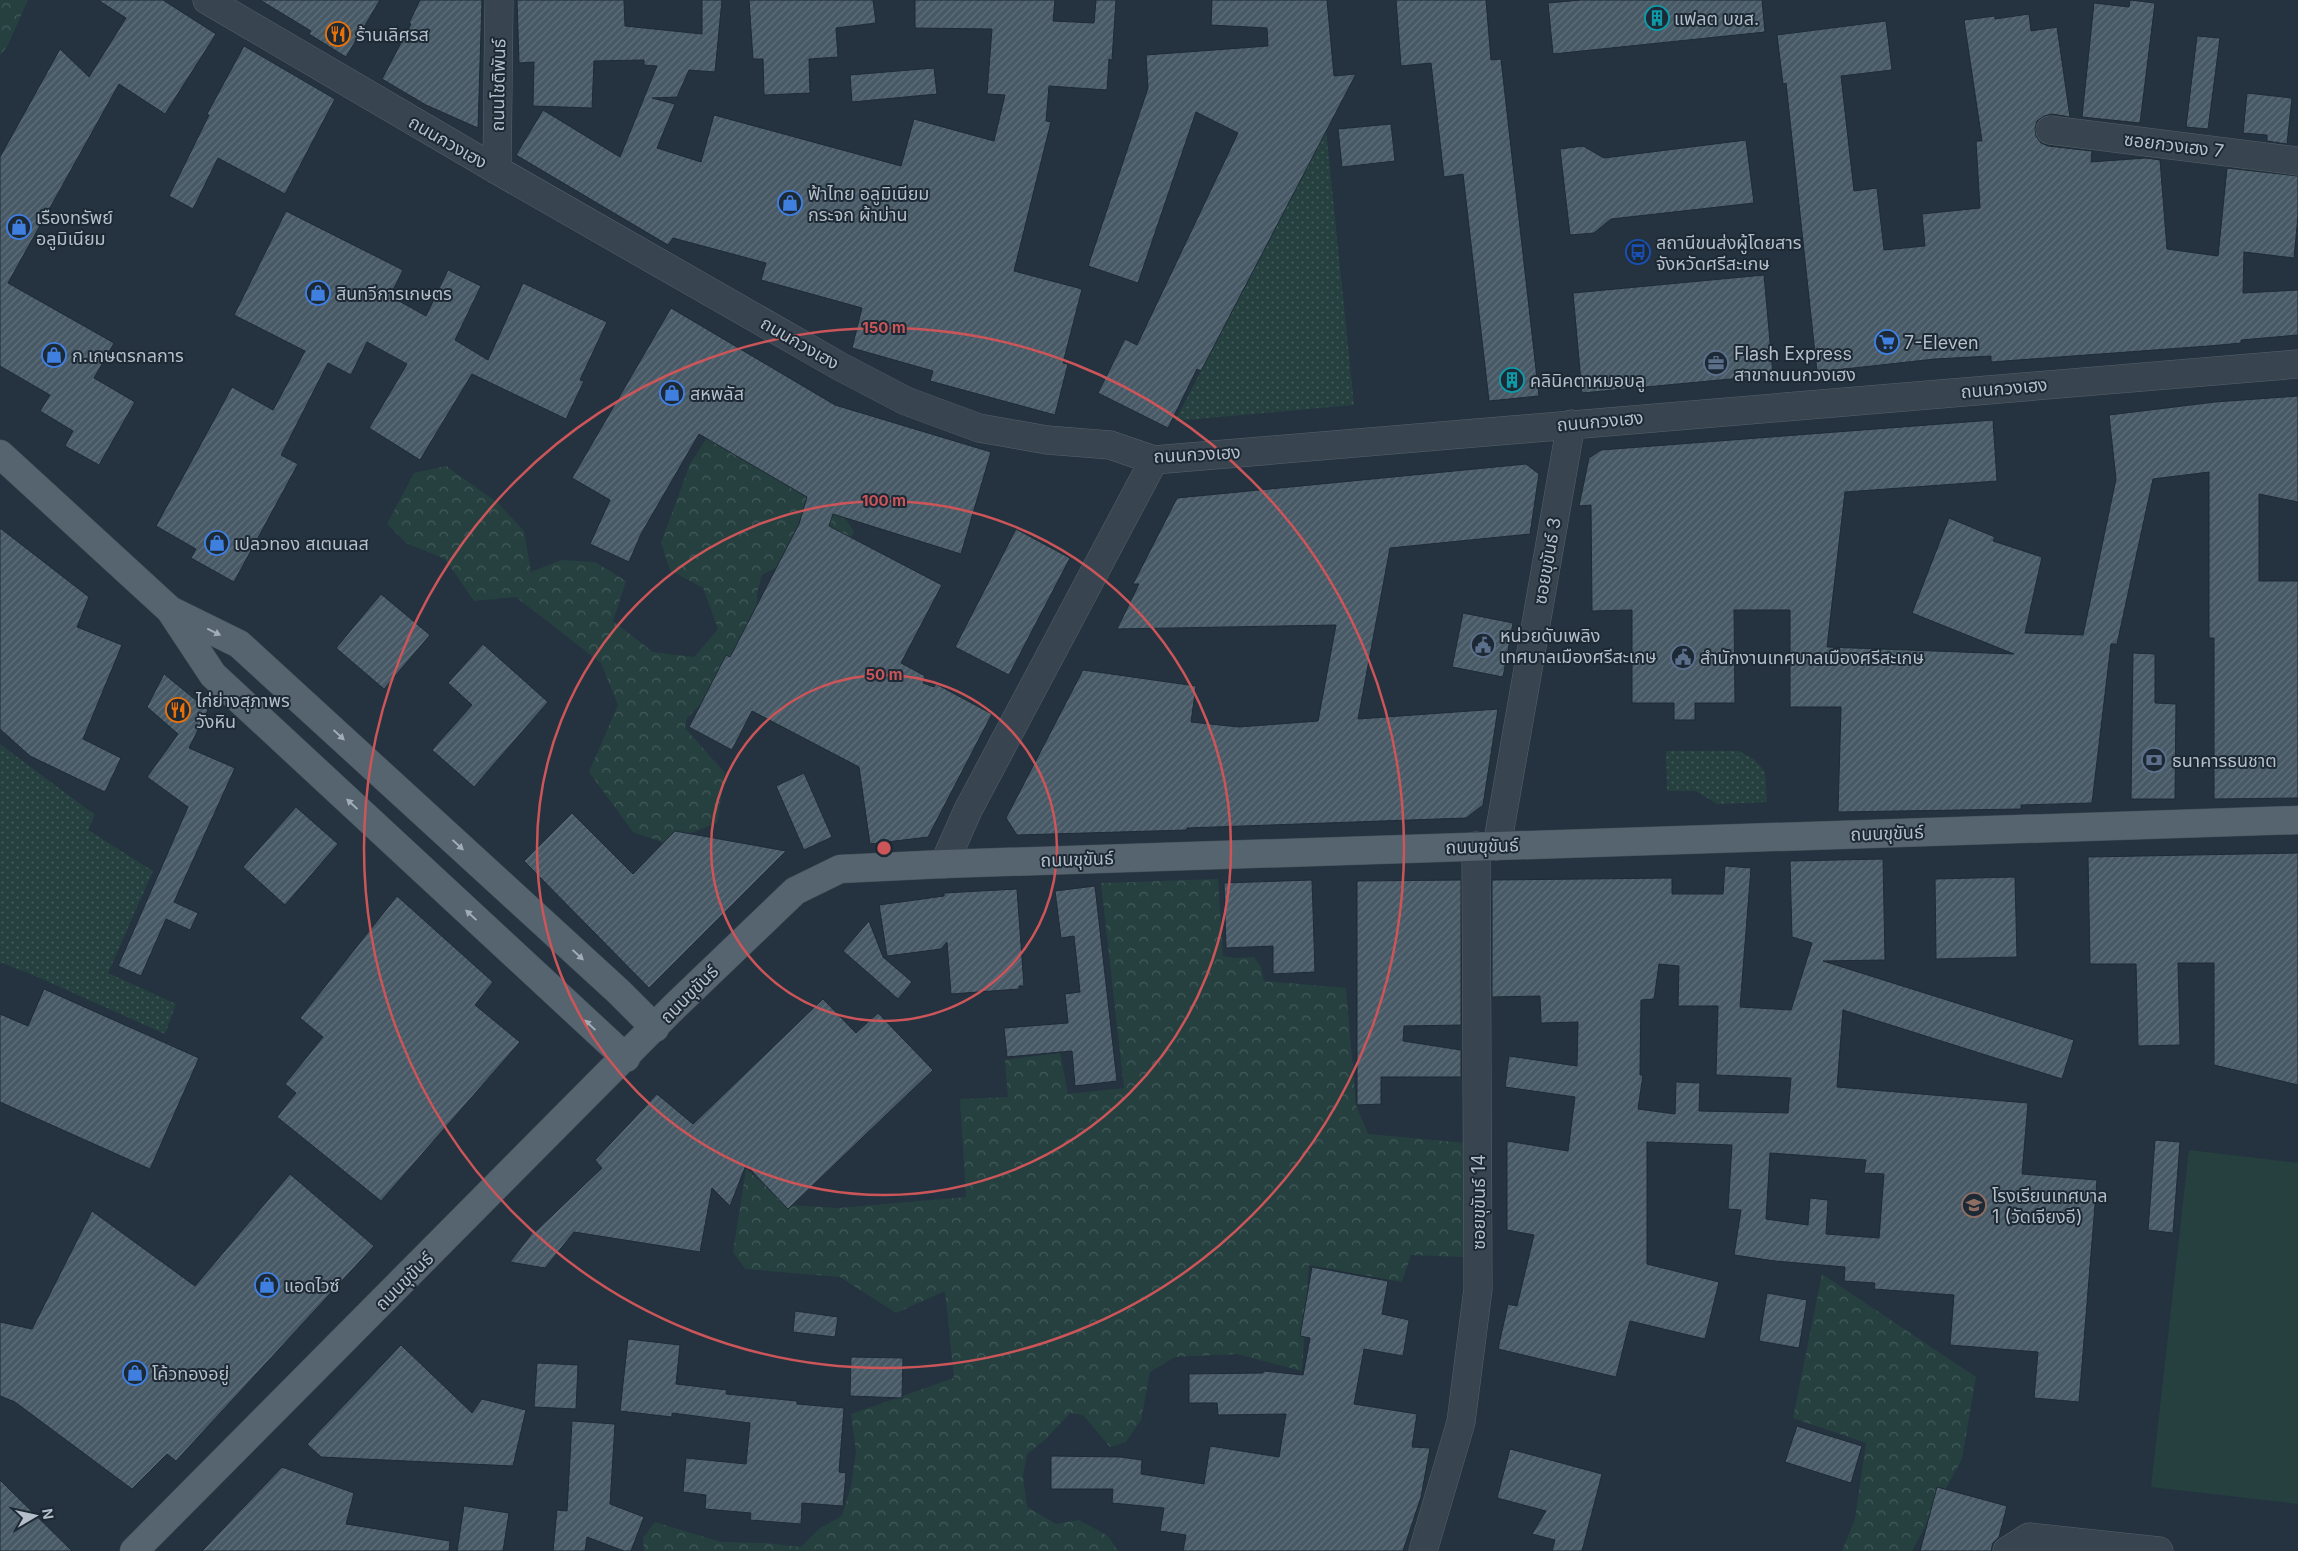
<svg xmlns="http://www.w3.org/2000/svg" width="2298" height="1551" font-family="Inter,'Noto Sans Thai',sans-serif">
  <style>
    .grass { fill: url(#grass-dots) }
    .forest { fill: url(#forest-crowns) }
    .pitch { fill: #264040 }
    .building { fill: url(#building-hatch); stroke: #1f2b36; fill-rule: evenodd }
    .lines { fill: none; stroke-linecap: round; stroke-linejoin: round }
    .minor-casing { stroke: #56626d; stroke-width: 29 }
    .major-casing { stroke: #44505b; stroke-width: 29 }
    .minor { stroke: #38444f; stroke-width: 28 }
    .major { stroke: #56646f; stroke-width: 28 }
    .oneway { fill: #a1adb8 }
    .ring { fill: none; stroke: #cc5559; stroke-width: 2.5 }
    .labels { text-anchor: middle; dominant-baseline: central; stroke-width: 4; stroke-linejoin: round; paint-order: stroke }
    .poi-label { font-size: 18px; fill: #b4bfca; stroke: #1d2934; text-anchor: start }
    .street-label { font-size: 18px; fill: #b4bfca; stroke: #1d2934 }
    .centre { fill: #cc5559; stroke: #1d2934; stroke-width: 2.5 }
    .ring-label { font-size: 15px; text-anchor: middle; font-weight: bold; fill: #cc5559; stroke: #1d2934; stroke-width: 4; stroke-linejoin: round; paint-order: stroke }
  </style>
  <defs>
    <pattern id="grass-dots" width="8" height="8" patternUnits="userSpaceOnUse" patternTransform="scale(1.25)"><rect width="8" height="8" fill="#264040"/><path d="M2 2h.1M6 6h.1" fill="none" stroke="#435a5a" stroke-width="1.8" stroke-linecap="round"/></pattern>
    <pattern id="forest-crowns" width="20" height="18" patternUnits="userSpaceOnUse" patternTransform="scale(1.25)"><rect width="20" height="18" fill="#264040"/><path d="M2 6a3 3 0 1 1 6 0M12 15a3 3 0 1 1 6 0" fill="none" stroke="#435a5a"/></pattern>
    <pattern id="building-hatch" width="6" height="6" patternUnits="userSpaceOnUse" patternTransform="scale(1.25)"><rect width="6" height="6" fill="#485966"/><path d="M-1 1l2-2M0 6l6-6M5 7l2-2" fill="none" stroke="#606f7b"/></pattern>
  </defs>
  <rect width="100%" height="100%" fill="#24333f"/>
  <path class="grass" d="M1326,130L1354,405L1175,421Z
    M0,744L95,815L88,830L153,871L108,973L176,1004L165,1034L33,975L0,962Z
    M1666,751H1739L1755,760L1765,772L1767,802L1717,804L1696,791H1667Z"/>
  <path class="forest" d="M0,0H28L7,47L0,55Z
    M708,436L841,511L854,532L837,563L796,557L762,575L757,593L758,622L752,651L687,718L685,728L725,773L717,823L665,843L633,832L589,772L618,705L601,663L516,597L474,601L445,559L406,543L387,524L414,473L446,466L498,503L524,531L531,572L561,560L595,562L626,581L613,621L653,652L694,657L718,629L703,588L670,570L661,543L690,464Z
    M1218,879L1223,956L1235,958L1254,957L1261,967L1264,981L1346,988L1356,1105L1368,1134L1466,1143L1463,1257L1411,1255L1402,1282L1309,1265L1302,1371L1237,1354L1175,1357L1150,1372L1141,1420L1126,1442L1110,1447L1083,1415L1070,1413L1046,1439L1027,1454L1023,1476L1027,1507L1056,1524L1079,1520L1108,1536L1118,1551H644L643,1538L655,1522L721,1542L766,1543L801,1547L820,1528L842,1516L851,1486L856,1452L851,1414L954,1378L945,1291L896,1313L840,1277L745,1269L733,1252L746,1169L788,1205L839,1208L966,1197L960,1099L1008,1097L1005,1060L1060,1053L1068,1094L1124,1088L1101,883Z
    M1822,1274L1976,1377L1962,1459L1912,1551H1842L1855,1519L1866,1443L1793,1418Z"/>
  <path class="pitch" d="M2189,1150L2298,1163V1504L2151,1487Z"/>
  <path class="building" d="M98,0H163L216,34L165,114L119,84L8,283L114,343L94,378L135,402L99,465L65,446L73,431L40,411L50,395L0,366V157L60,49L89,77L126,18Z
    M260,0H380L346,57L309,34L311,31Z
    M420,0H482L478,128L426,105L382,79L411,24L409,23Z
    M517,0H624L625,26L702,34V0H722L715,72L689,70L677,97L652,98L675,104L657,148L701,162L714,115L901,166L914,119L994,141L1005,95L987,94L992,29L915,28V0H1055L1053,21L1094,23L1096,0H1116L1112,60L1109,59L1107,90L1049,86L1046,121L1051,122L1014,271L1082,289L1063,363L1068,364L1055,415L930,381L933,371L852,348L862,308L761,280L766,263L673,238L668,245L516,155L543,110L620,157L657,66L644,65V60L594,61L592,108L533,106L534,62L519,63Z
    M749,0H873L876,23L836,28L838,57L809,59L810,93L764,95L763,59H753Z
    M1212,0H1327L1334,76L1356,74L1201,371L1197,369L1168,428L1098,393L1125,339L1137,345L1238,133L1196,112L1138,283L1088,266L1148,88L1146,55L1268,46L1267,28L1211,25Z
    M1396,0H1486L1491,60L1501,59L1539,396L1489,401L1463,174L1444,177L1431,63L1401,66Z
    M1581,0H1762L1765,32L1553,54L1548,3Z
    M2130,0L2155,3L2140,123L2082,117L2094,3L2129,7Z
    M2029,14L2031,31L2057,27L2070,117L2052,114L2044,116L2037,121L2035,128L2036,136L2041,143L2048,146L2092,151L2091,162L2146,158L2160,160L2167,249L2218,256L2227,168L2298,176V216L2294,258L2244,252L2243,293L2298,290V335L2241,340V343L2209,346L1991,362V356L1935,359L1817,372L1786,83L1783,84L1777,35L1886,21L1892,70L1841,76L1854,191L1877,188L1884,250L1925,246L1922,214L1980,208L1976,141H1982L1964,20L1995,16V19Z
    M2197,36L2220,38L2208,129L2186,127Z
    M244,46L335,99L285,194L218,158L193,209L169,196L209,115L207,114Z
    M934,68L937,94L852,102L850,75Z
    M2247,93L2292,98L2287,144L2267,141V135L2243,133Z
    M1391,124L1395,161L1342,167L1338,129Z
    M1746,140L1754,203L1611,219L1594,233L1570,235L1560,149L1583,146L1604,158Z
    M286,211L403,270L390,296L426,316L448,270L481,286L455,340L488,360L523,283L607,322L580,380L584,381L566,419L472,374L420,460L369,428L407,364L367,342L351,375L328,363L281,455L298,464L234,582L191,558L196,549L156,526L232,387L273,410L305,351L234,315Z
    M1764,275L1773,375L1582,393L1573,293Z
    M671,308L835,405L991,452L961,554L833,514L829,526L942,585L901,663L925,676L923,683L934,687L936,684L992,714L928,837L870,844L859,767L752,711L732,750L689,727L726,655L730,657L799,524L807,497L699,434L641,534L629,562L590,544L610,500L572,478Z
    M2298,396V502L2259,494V581H2298V798L2214,799V638H2209V472L2153,479L2117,644H2111L2092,803L2021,805V809L1838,812L1841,707H1790V610H1734L1735,703H1695V720H1674V703H1632V610L1592,611L1591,505L1579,506L1589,458L1601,450L1993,420L1997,481L1845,492L1827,647L2014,654L1912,613L1949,518L1995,537L1993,541L2042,557L2025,633L2083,635L2116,479L2109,415L2215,402Z
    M1526,464L1539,474L1530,534L1390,548L1358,719L1498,709L1483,805L1466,818L1187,828V830L1017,835L1006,818L1083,670L1196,686L1191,722L1239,727L1318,721L1336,625L1117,629L1139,584H1133L1177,498Z
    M0,528L89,597L77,627L122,645L83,739L121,758L105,792L30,756L0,729Z
    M1016,529L1070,558L1009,675L955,647Z
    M381,594L430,635L384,689L336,648Z
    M1463,613L1513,623L1503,677L1452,667Z
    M483,644L548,702L474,787L432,750L472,705L448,683Z
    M2133,653L2155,654V703L2176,704L2175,799H2131Z
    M164,674L208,710L189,748L235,768L174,902L198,913L190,930L166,919L141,976L118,966L188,807L147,777L178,734L147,707Z
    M804,773L832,837L804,850L776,786Z
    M296,807L338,844L285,905L243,867Z
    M572,813L633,874L675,831L786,851L649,988L524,861Z
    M2298,853V1085L2214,1065V963H2178L2180,1045L2138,1046L2136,964H2090L2088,857Z
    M1883,859L1885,960L1823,961L2074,1040L2062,1079L1843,1010L1837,1087L2028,1103L2022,1174L2097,1180L2079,1402L2034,1398L2038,1352L1950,1345L1954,1295L1874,1289L1875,1283L1844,1281L1845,1267L1775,1261L1734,1255L1741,1210L1728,1209L1732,1145L1647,1142V1264L1719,1282L1705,1339L1630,1321L1616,1377L1498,1349L1508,1304L1517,1306L1534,1235L1507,1230V1141L1568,1151L1575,1097L1505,1087L1509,1056L1577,1066L1578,1022L1541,1023L1540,996L1492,997V880L1672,878V894H1723L1725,866L1751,868L1740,1007L1791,1010L1812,943L1792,937L1790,861ZM1659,964L1679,966L1678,1006H1718L1716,1075L1791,1078L1788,1113L1699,1111L1700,1083L1676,1082L1675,1114L1638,1109L1643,1075H1640L1641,1000L1654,999ZM1770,1153L1866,1160L1864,1173L1884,1174L1879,1238L1826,1234L1828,1200L1810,1198L1808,1225L1766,1219Z
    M2015,877L2017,957L1936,959L1935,879Z
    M1312,880L1315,972L1273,974V946L1226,948L1224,883Z
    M1461,880V1025L1404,1026L1403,1041L1461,1050V1077H1381V1104L1357,1105V881Z
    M1095,886L1117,1081L1075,1086L1072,1051L1007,1057L1004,1028L1068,1023L1065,994L1080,992L1074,936L1061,938L1055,891Z
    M1017,889L1024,986H1019V989L951,994L947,942L941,949L887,956L879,905L944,896V893Z
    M397,896L493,982L475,1005L520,1042L381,1201L277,1117L296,1093L285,1084L323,1037L300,1018Z
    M869,921L883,957L912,982L898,999L843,951Z
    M44,989L199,1058L150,1169L0,1102V1014L28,1026Z
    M823,999L856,1033L878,1013L933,1070L788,1209L746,1165L730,1206L712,1188L700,1252L574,1232L545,1268L510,1262L533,1232H535L602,1168L595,1160L657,1094L693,1124Z
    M2155,1140L2180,1142L2173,1233L2148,1230Z
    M290,1174L374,1246L176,1461L167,1454L132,1489L15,1402L0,1396V1322L32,1329L92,1211L195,1286Z
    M1312,1267L1388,1281L1382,1314L1409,1320L1403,1356L1364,1349L1354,1404L1417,1414L1412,1447L1430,1448L1421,1497L1403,1551H1183L1186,1535L1160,1531L1164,1508L1112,1503L1113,1489H1051V1456L1120,1457L1142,1460L1141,1474L1204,1484L1210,1446L1279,1457L1286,1414L1218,1415L1217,1403H1189V1374L1263,1373L1264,1371L1303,1375L1310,1338L1300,1336Z
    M1767,1293L1807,1300L1799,1348L1759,1341Z
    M795,1311L838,1317L835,1337L793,1332Z
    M628,1339L680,1345L676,1384L727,1390L726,1394L797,1401V1404L844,1408L839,1472L846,1473L843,1506L802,1503L801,1524L750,1520L751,1513L705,1509L706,1495L683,1492L686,1458L746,1464L750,1423L672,1413V1417L620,1411Z
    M401,1345L472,1413L482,1399L526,1410L513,1466L321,1457L307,1444Z
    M851,1357L903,1358L902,1398L850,1396Z
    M537,1363L578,1365L576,1409L534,1407Z
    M572,1421L615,1424L610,1504L644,1517L631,1551H624L587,1537L585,1551H553L557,1510L567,1511Z
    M1797,1426L1862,1446L1851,1483L1785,1462Z
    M1510,1449L1602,1474L1582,1551H1552L1555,1540L1532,1534L1546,1511L1497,1498Z
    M282,1467L354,1493L346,1524L450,1541L449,1551H202Z
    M0,1480L72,1551H0Z
    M1937,1487L2007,1506L1999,1537L1993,1543L1991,1551H1920Z
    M464,1506L509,1513L503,1551H457Z"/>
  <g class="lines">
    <defs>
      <path id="minor" d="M207,0L497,170L841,367L906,401L979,428L1047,440L1110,445L1154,460L2298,364
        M2050,130L2298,161
        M497,170L499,0
        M1497,846L1571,424
        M944,864L968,810L1154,460
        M1423,1551L1461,1422L1478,1289L1476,846
        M2007,1551L2029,1537L2159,1551"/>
      <path id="major" d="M0,454L170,610L213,675L626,1058
        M170,610L239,644L619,992L655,1028
        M134,1551L674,1007L795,891L840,869L944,864L2298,820"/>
    </defs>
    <use href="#minor" class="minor-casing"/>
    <use href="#major" class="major-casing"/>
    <use href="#minor" class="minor"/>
    <use href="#major" class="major"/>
  </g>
  <defs><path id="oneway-solid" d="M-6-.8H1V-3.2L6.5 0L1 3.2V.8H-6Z" transform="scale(1.25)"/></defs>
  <g class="oneway">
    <use href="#oneway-solid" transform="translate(214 632) rotate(26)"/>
    <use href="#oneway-solid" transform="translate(339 735) rotate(43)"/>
    <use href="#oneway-solid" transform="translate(352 804) rotate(-137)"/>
    <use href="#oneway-solid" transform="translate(458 845) rotate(43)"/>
    <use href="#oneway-solid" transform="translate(471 915) rotate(-137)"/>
    <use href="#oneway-solid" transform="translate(578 955) rotate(43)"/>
    <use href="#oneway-solid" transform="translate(590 1025) rotate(-137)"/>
  </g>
  <g class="ring">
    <circle cx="884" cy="848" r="173"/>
    <circle cx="884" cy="848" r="347"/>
    <circle cx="884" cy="848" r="520"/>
  </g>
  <defs>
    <symbol id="building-ring" viewBox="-11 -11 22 22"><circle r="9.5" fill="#1d2934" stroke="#0f9aa8" stroke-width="1.5"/><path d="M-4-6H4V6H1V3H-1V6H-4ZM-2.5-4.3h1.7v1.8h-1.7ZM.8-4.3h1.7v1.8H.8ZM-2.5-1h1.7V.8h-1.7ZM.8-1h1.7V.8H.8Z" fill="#0f9aa8"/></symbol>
    <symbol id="restaurant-ring" viewBox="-11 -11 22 22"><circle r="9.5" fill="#1d2934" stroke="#e8710a" stroke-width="1.5"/><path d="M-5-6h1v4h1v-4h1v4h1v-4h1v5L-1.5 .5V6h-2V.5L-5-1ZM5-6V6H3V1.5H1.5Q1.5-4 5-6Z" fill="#e8710a"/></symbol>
    <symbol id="shop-ring" viewBox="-11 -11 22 22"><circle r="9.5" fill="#1d2934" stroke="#3f7fe0" stroke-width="1.5"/><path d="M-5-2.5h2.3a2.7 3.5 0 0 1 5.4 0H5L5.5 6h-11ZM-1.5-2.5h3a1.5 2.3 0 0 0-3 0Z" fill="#3f7fe0"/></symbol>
    <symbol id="bus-ring" viewBox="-11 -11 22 22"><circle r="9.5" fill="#1d2934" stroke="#1a4fb4" stroke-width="1.5"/><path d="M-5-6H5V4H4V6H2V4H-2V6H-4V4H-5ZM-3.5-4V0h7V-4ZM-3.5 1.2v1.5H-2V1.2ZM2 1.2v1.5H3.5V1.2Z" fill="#1a4fb4"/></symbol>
    <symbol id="supermarket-ring" viewBox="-11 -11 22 22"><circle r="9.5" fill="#1d2934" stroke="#3f7fe0" stroke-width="1.5"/><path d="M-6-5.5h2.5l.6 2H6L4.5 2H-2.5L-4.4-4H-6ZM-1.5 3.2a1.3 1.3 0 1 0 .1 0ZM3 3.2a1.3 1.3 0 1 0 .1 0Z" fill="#3f7fe0"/></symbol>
    <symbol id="office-ring" viewBox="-11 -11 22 22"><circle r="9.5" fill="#1d2934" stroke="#5c6f8a" stroke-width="1.5"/><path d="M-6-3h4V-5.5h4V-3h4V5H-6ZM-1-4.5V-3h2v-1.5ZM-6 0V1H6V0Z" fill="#5c6f8a"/></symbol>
    <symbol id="civic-ring" viewBox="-11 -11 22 22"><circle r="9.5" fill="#1d2934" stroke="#5c6f8a" stroke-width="1.5"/><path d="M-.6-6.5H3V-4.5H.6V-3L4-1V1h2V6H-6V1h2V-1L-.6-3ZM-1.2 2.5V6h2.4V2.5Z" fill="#5c6f8a"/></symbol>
    <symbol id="bank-ring" viewBox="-11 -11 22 22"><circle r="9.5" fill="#1d2934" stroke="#5c6f8a" stroke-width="1.5"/><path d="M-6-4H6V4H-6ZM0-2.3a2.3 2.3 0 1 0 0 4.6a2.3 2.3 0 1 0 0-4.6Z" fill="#5c6f8a"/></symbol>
    <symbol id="school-ring" viewBox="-11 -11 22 22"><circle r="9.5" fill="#1d2934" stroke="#8d6e63" stroke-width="1.5"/><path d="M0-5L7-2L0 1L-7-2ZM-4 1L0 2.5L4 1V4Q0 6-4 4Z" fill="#8d6e63"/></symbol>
  </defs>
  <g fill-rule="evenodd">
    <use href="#building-ring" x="1643" y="4" width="28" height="28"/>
    <use href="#restaurant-ring" x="324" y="20" width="28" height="28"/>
    <use href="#shop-ring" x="776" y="189" width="28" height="28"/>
    <use href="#shop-ring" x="5" y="213" width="28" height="28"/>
    <use href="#bus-ring" x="1624" y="238" width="28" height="28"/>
    <use href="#shop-ring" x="304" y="279" width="28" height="28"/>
    <use href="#supermarket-ring" x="1873" y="328" width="28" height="28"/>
    <use href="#shop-ring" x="40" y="341" width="28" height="28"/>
    <use href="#office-ring" x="1702" y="349" width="28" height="28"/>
    <use href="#building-ring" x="1498" y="366" width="28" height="28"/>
    <use href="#shop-ring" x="658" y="379" width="28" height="28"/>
    <use href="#shop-ring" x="203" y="529" width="28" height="28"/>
    <use href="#civic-ring" x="1469" y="631" width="28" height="28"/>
    <use href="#civic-ring" x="1669" y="643" width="28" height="28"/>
    <use href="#restaurant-ring" x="164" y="696" width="28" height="28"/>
    <use href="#bank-ring" x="2140" y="746" width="28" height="28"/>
    <use href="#school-ring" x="1960" y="1191" width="28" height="28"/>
    <use href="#shop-ring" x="253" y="1271" width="28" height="28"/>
    <use href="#shop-ring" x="121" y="1359" width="28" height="28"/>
  </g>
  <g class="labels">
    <g class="poi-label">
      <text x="1674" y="18">แฟลต บขส.</text>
      <text x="356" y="34">ร้านเลิศรส</text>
      <text x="808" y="193">ฟ้าไทย อลูมิเนียม<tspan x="808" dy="21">กระจก ผ้าม่าน</tspan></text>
      <text x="36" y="217">เรืองทรัพย์<tspan x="36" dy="21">อลูมิเนียม</tspan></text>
      <text x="1656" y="242">สถานีขนส่งผู้โดยสาร<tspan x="1656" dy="21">จังหวัดศรีสะเกษ</tspan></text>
      <text x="336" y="293">สินทวีการเกษตร</text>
      <text x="1904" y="342">7-Eleven</text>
      <text x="1734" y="353">Flash Express<tspan x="1734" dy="21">สาขาถนนกวงเฮง</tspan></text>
      <text x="72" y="355">ก.เกษตรกลการ</text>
      <text x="1530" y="380">คลินิคตาหมอบลู</text>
      <text x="690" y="393">สหพลัส</text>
      <text x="234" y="543">เปลวทอง สเตนเลส</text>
      <text x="1500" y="635">หน่วยดับเพลิง<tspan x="1500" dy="21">เทศบาลเมืองศรีสะเกษ</tspan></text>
      <text x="1700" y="657">สำนักงานเทศบาลเมืองศรีสะเกษ</text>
      <text x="196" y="700">ไก่ย่างสุภาพร<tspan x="196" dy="21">วังหิน</tspan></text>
      <text x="2172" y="760">ธนาคารธนชาต</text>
      <text x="1992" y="1195">โรงเรียนเทศบาล<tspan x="1992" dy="21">1 (วัดเจียงอี)</tspan></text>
      <text x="284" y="1285">แอดไวซ์</text>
      <text x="152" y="1373">โค้วทองอยู่</text>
    </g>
    <g class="street-label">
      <text transform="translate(498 85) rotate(-89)">ถนนโชติพันธ์</text>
      <text transform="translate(448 142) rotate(30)">ถนนกวงเฮง</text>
      <text transform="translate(2174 145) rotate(7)">ซอยกวงเฮง 7</text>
      <text transform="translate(800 343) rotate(30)">ถนนกวงเฮง</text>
      <text transform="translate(2004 388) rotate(-5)">ถนนกวงเฮง</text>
      <text transform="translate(1600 421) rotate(-5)">ถนนกวงเฮง</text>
      <text transform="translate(1197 454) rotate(-3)">ถนนกวงเฮง</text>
      <text transform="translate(1547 561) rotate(-80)">ซอยขุขันธ์ 3</text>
      <text transform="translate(1887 833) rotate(-2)">ถนนขุขันธ์</text>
      <text transform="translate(1482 846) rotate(-2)">ถนนขุขันธ์</text>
      <text transform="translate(1077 859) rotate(-2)">ถนนขุขันธ์</text>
      <text transform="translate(689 994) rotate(-45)">ถนนขุขันธ์</text>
      <text transform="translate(1478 1202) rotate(-90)">ซอยขุขันธ์ 14</text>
      <text transform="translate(404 1281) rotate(-45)">ถนนขุขันธ์</text>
    </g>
  </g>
  <circle cx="884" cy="848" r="8" class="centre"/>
  <g class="ring-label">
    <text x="884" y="333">150 m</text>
    <text x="884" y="506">100 m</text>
    <text x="884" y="680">50 m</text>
  </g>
  <g transform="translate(35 1516) rotate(81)" stroke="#1d2934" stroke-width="4" paint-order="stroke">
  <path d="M0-4L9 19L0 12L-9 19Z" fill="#b4bfca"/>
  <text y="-8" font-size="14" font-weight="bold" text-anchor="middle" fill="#b4bfca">N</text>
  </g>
</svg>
